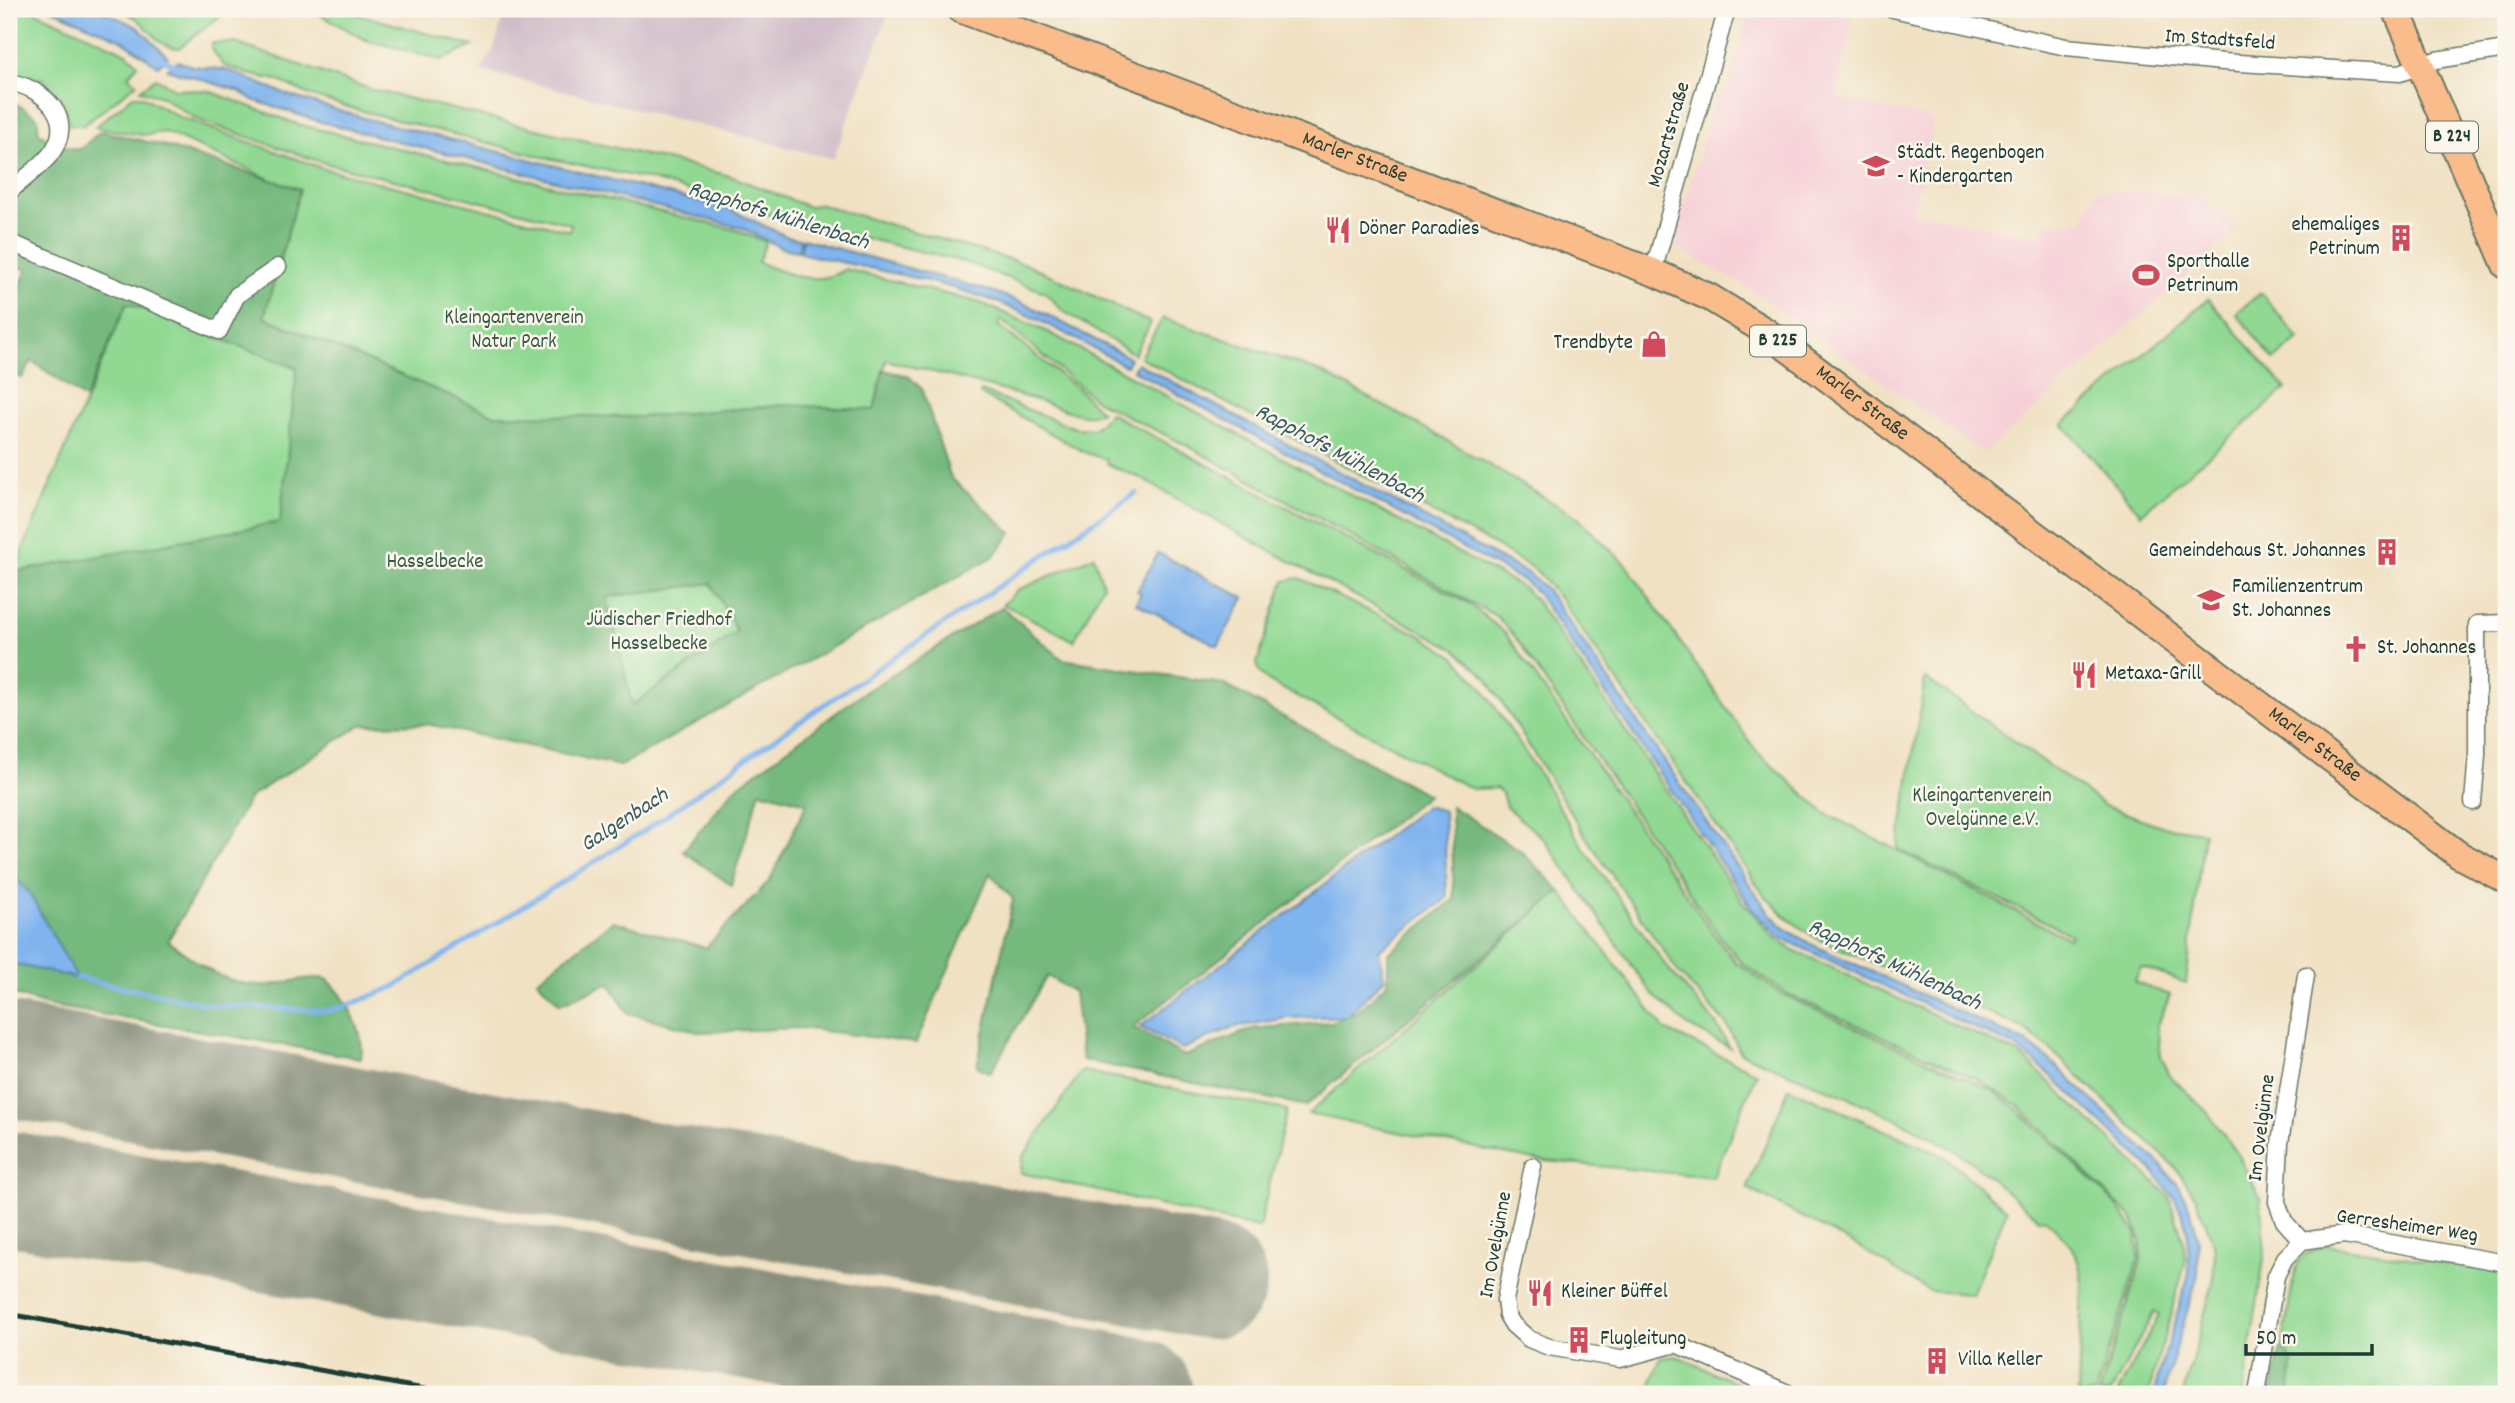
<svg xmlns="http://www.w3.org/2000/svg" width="2515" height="1403" font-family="Dekko,sans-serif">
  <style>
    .built { fill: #f6cfd7 }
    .industrial { fill: #d1bdc9 }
    .green { fill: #91d993; stroke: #588b64; stroke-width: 2 }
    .forest { fill: #74b97d; stroke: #4a7b58; stroke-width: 2; fill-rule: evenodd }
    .water { fill: #80b4ee; stroke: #507891; stroke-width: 2 }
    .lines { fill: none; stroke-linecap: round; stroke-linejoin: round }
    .stream { stroke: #80b4ee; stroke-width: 5 }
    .runway { stroke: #888f7c; stroke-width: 114 }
    .minor-casing { stroke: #687666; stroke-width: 19 }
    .primary-casing { stroke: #687666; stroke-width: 30 }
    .minor { stroke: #fff; stroke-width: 16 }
    .primary { stroke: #f9bc8a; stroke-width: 26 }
    .rail { stroke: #1f3d34; stroke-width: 5 }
    .labels { text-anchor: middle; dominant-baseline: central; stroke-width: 5; stroke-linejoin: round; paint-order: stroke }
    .shield { fill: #fbf7ec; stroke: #61756b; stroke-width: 2 }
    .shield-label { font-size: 19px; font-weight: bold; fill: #1f3d34 }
    .street-label { font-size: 21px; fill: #1f3d34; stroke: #fbf7ec }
    .poi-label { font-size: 21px; fill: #1f3d34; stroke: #fbf7ec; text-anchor: start }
    .park-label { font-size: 21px; fill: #365c47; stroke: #fbf7ec }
    .water-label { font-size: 23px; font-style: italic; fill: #375b62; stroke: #fbf7ec }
  </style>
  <rect width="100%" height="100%" fill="#fbf7ec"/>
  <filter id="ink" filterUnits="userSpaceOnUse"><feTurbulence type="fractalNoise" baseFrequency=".0143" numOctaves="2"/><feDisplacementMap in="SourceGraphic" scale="14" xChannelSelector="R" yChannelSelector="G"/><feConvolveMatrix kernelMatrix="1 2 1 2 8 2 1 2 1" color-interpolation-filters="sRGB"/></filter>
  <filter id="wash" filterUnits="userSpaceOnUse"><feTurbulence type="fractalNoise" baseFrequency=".00686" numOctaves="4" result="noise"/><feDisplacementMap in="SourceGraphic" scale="28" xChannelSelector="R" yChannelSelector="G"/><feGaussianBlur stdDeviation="1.57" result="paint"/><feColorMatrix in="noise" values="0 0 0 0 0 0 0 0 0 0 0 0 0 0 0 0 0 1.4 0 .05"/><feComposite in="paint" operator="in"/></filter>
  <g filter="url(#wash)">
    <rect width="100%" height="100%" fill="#f0e1c3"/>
    <path class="built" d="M1749,9H1819L1853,16L1836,98L1934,119L1913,212L2040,237L2052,223L2083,221L2096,190L2202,195L2238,230L1984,453L1750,289L1677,248V232L1713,104L1728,89Z"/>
    <path class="industrial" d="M501,9H890L833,159L481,70L494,49L501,25Z"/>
    <path class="green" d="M9,9H30L127,53L138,64L128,76L137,83L84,125H69L63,102L43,79L9,74Z
      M116,9H229L179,48C160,49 150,28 137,19C131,14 123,12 116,9Z
      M299,9H339L473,46L442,60L366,40L317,13Z
      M212,43H235L373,90L696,167L733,177L809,207L819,204L1029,265L1151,323L1134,354L1063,311L1045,292L964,262L769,215L652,180L547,158L354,109L312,96L277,80L248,74L223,65L212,49Z
      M156,78L175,89L209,91L297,124L736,230L766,242L758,262C786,274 818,288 845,269L981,303L1048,332L1524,588L1536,601L1743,902L1774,937L1793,950L2021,1055L2168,1195L2184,1242L2185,1264L2148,1394H2117L2159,1315L2154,1312L2110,1394H2099L2141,1260V1241L2132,1218L2019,1106L1979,1080L1787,994L1742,963L1717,933L1513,634L1496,616L1188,446L1097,401L1001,320L998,325L1078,389L1101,412C1086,421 1064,409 1049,404C995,387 941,374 886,360L875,410L787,405L640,417L495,415L264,317L299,192L165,132L142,135L95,127L133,96H142L179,117L322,168L570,231L571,224L321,162L196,119L162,97L140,90Z
      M2261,293L2299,339L2274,360L2236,313Z
      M2208,299L2286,389L2141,514L2063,424Z
      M127,303L297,368L280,522L13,573Z
      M1163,318L1321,372L1438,435L1577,517L1626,565L1757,752L1825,813L2069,939L2071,935L2050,924L1898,849L1925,678L2105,806L2161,826L2204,832L2186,983L2141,967L2134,982L2170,995L2157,1027L2161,1056L2170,1076L2206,1111L2238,1154L2260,1198L2265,1252L2243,1394H2183L2213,1283L2215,1248L2196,1198L2175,1167L2051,1050L2021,1027L1816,938L1788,919L1764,895L1562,601L1537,571L1496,546L1140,357Z
      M981,391L1075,428L1094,429L1110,413L1470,604L1506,634L1715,936L1737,963L1783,995L1990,1089L2017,1109L2115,1203L2136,1233L2139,1258L2095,1394H2078L2082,1282C2079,1251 2067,1238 2044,1218L2039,1219C2012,1198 1989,1173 1960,1154C1898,1114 1810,1083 1741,1053L1727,1025L1679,973L1586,837L1486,677L1456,650L1431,636L1263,547L1140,478L1107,464L1106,459L1086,453L980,394Z
      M1094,556L1103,585L1074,641L1003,604L1018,590Z
      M1299,578L1422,636L1456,658L1481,686L1542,778L1581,844L1666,966L1714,1021L1730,1048L1688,1026L1651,993L1544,839L1506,807L1502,793L1496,788L1472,789L1268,681L1259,672L1257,663L1284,581Z
      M712,583L737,632L632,705L607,597Z
      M1560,891L1665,1030L1757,1073L1713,1177L1535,1160L1308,1114Z
      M1082,1071L1287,1110L1259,1228L1021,1173L1022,1158Z
      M1789,1088L1944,1156L2007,1210L1972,1294L1929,1291L1854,1244L1747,1188Z
      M2326,1245L2506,1273V1394H2290L2292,1361L2282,1345C2287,1326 2292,1269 2301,1258C2307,1252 2318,1249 2326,1245Z
      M1675,1356L1679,1357L1761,1394H1647L1661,1358Z"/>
    <path class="forest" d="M9,99L37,117L39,133L62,146L79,150L101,131L165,146L300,189L264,317L495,415L640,417L787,405L874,410L883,370L908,376L922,389L951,478L1012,533L993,557L620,766L427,724L361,725L250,797L168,941C198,963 226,988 267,985C288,984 305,975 327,979C346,996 366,1033 361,1058L47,1005L9,993V963L76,978L28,891L9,872V573L280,522L297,368L127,303L85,399L32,361L22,378L9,371V309L27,270L9,263ZM711,583L737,632L632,705L607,597Z
      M1002,607L1062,659L1223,684L1428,795L1133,1027L1185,1056L1252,1029L1331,1022L1360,1010L1388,982V954L1454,899L1451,806L1521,851L1560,891L1306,1106L1082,1060L1074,992L1047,976L990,1073L977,1066L1013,899L990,873L916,1043L801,1028L700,1032L628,1013L609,983L560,1004L537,980L613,921L706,948L770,880L807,803L760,791L731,885L683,851L734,789L860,695Z
      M2282,1345L2292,1361L2290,1394H2270Z"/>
    <path class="water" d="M51,9H98L138,27L168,57L158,66L122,40Z
      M177,61L192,66L227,70L291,96L364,118L729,209L788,237L801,239L798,251L782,248L742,228L321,122L253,100L239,91L167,69Z
      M803,239L994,292L1030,306L1130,358L1126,366C1085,344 1045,321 1002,304C938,279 867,269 800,253Z
      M1137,363L1529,574L1546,589L1770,914L1787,930L1811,944L2028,1043L2051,1061L2162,1166L2180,1188L2191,1211L2198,1239V1274L2163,1394H2153L2189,1273L2188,1235L2183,1216L2175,1199L2151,1169L2046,1071L2016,1047L1779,937L1753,910L1537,593L1524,581L1133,370Z
      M1158,553L1244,598L1218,646L1136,603L1141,593L1137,591Z
      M1426,806L1444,811L1447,898L1379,950L1384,979L1347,1016L1288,1018L1234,1027L1183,1049L1140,1027Z
      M9,872L28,891L77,978L9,963Z"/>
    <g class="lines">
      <path class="stream" d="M159,57L178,67
        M77,978L211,1005L326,1011L347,1006L394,987L644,831L784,732L1136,493"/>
      <path class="runway" d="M9,1060L1210,1282
        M9,1188L1136,1394"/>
    </g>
  </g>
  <g filter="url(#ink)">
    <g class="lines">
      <defs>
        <path id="minor" d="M1893,9L2066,47L2223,62L2400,73L2436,60L2506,49
          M9,82C44,88 78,119 50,155C38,169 22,180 9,192
          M9,242L219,331L237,295L278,267
          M1653,272L1727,9
          M2473,802L2477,755V624L2506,623
          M1533,1166L1505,1300L1507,1315L1513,1325L1529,1339L1549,1347L1620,1359L1676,1344L1790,1394
          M2302,1241L2284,1221L2277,1202L2280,1143L2306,975
          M2302,1241L2344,1235L2506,1263
          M2257,1394L2276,1276L2285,1258L2302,1241"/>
        <g id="primary">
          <path id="s1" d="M960,9L1653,272L1709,297L1765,331L2459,855L2506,880"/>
          <path d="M2396,9L2506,265"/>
        </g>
      </defs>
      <use href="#minor" class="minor-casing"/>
      <use href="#primary" class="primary-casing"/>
      <use href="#minor" class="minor"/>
      <use href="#primary" class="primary"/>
      <path class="rail" d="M9,1314L452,1394"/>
    </g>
  </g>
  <defs>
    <symbol id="school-bare" viewBox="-9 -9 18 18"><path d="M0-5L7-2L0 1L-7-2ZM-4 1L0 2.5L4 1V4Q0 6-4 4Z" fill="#d1495b" stroke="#fbf7ec" stroke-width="2.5" paint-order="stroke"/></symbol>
    <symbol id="restaurant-bare" viewBox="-9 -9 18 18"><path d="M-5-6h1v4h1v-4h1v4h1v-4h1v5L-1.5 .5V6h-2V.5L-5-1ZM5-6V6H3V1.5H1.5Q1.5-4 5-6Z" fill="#d1495b" stroke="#fbf7ec" stroke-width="2.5" paint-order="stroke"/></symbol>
    <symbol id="building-bare" viewBox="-9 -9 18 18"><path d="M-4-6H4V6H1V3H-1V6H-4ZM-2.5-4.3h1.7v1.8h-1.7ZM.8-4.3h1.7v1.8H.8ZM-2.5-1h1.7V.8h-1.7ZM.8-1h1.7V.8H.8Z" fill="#d1495b" stroke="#fbf7ec" stroke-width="2.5" paint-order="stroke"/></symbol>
    <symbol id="stadium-bare" viewBox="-9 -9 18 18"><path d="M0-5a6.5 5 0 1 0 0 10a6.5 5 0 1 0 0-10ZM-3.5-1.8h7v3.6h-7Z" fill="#d1495b" stroke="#fbf7ec" stroke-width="2.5" paint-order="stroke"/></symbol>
    <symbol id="shop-bare" viewBox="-9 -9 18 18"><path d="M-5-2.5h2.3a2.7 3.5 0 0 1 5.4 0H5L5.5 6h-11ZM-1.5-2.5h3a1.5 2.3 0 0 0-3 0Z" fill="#d1495b" stroke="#fbf7ec" stroke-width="2.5" paint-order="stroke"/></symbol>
    <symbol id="church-bare" viewBox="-9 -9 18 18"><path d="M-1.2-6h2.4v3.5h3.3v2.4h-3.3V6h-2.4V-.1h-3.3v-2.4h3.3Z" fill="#d1495b" stroke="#fbf7ec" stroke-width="2.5" paint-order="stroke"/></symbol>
  </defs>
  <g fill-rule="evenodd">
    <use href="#school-bare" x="1857" y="147" width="38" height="38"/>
    <use href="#restaurant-bare" x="1319" y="211" width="38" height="38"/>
    <use href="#building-bare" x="2382" y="219" width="38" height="38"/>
    <use href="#stadium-bare" x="2127" y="256" width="38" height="38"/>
    <use href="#shop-bare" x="1635" y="325" width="38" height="38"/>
    <use href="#building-bare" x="2368" y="533" width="38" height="38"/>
    <use href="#school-bare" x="2192" y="581" width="38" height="38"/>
    <use href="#church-bare" x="2337" y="630" width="38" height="38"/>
    <use href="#restaurant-bare" x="2065" y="656" width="38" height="38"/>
    <use href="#restaurant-bare" x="1521" y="1274" width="38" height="38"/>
    <use href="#building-bare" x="1560" y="1321" width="38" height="38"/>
    <use href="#building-bare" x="1918" y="1342" width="38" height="38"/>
  </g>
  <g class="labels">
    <g class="shield">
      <rect x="2426" y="121.5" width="52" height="31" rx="5"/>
      <rect x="1750" y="325.5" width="56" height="31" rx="5"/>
    </g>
    <g class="shield-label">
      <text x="2452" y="137">B 224</text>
      <text x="1778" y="341">B 225</text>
    </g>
    <g class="street-label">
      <text transform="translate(2220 41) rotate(4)">Im Stadtsfeld</text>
      <text transform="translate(1670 135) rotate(-74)">Mozartstraße</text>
      <text stroke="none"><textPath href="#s1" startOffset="422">Marler Straße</textPath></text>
      <text stroke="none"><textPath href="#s1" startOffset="989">Marler Straße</textPath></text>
      <text stroke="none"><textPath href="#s1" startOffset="1556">Marler Straße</textPath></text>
      <text transform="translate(2263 1128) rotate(-83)">Im Ovelgünne</text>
      <text transform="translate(2407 1227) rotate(8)">Gerresheimer Weg</text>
      <text transform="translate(1497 1245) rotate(-80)">Im Ovelgünne</text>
    </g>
    <g class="poi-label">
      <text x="1897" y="154">Städt. Regenbogen<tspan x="1897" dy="24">- Kindergarten</tspan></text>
      <text x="2380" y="226" text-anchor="end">ehemaliges<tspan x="2380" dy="24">Petrinum</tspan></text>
      <text x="1359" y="230">Döner Paradies</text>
      <text x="2167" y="263">Sporthalle<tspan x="2167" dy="24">Petrinum</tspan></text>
      <text x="1633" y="344" text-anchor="end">Trendbyte</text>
      <text x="2366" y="552" text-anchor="end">Gemeindehaus St. Johannes</text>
      <text x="2232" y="588">Familienzentrum<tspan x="2232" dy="24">St. Johannes</tspan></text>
      <text x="2377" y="649">St. Johannes</text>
      <text x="2105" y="675">Metaxa-Grill</text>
      <text x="1561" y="1293">Kleiner Büffel</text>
      <text x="1600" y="1340">Flugleitung</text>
      <text x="1958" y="1361">Villa Keller</text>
    </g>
    <g class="park-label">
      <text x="514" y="319">Kleingartenverein<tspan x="514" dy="24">Natur Park</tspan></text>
      <text x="435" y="563">Hasselbecke</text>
      <text x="659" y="621">Jüdischer Friedhof<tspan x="659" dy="24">Hasselbecke</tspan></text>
      <text x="1982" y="797">Kleingartenverein<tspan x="1982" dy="24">Ovelgünne e.V.</tspan></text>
    </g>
    <g class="water-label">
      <text transform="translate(778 217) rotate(17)">Rapphofs Mühlenbach</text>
      <text transform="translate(1339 455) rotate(28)">Rapphofs Mühlenbach</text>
      <text transform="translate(625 821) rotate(-33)">Galgenbach</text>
      <text transform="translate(1894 966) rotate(25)">Rapphofs Mühlenbach</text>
    </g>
  </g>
  <rect width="2515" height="1403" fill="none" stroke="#fbf7ec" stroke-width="35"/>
  <path d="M2246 1344v10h126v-10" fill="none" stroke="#1f3d34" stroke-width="3.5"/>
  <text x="2256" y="1344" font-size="21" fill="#1f3d34" stroke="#fbf7ec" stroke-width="5" paint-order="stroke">50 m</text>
</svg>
